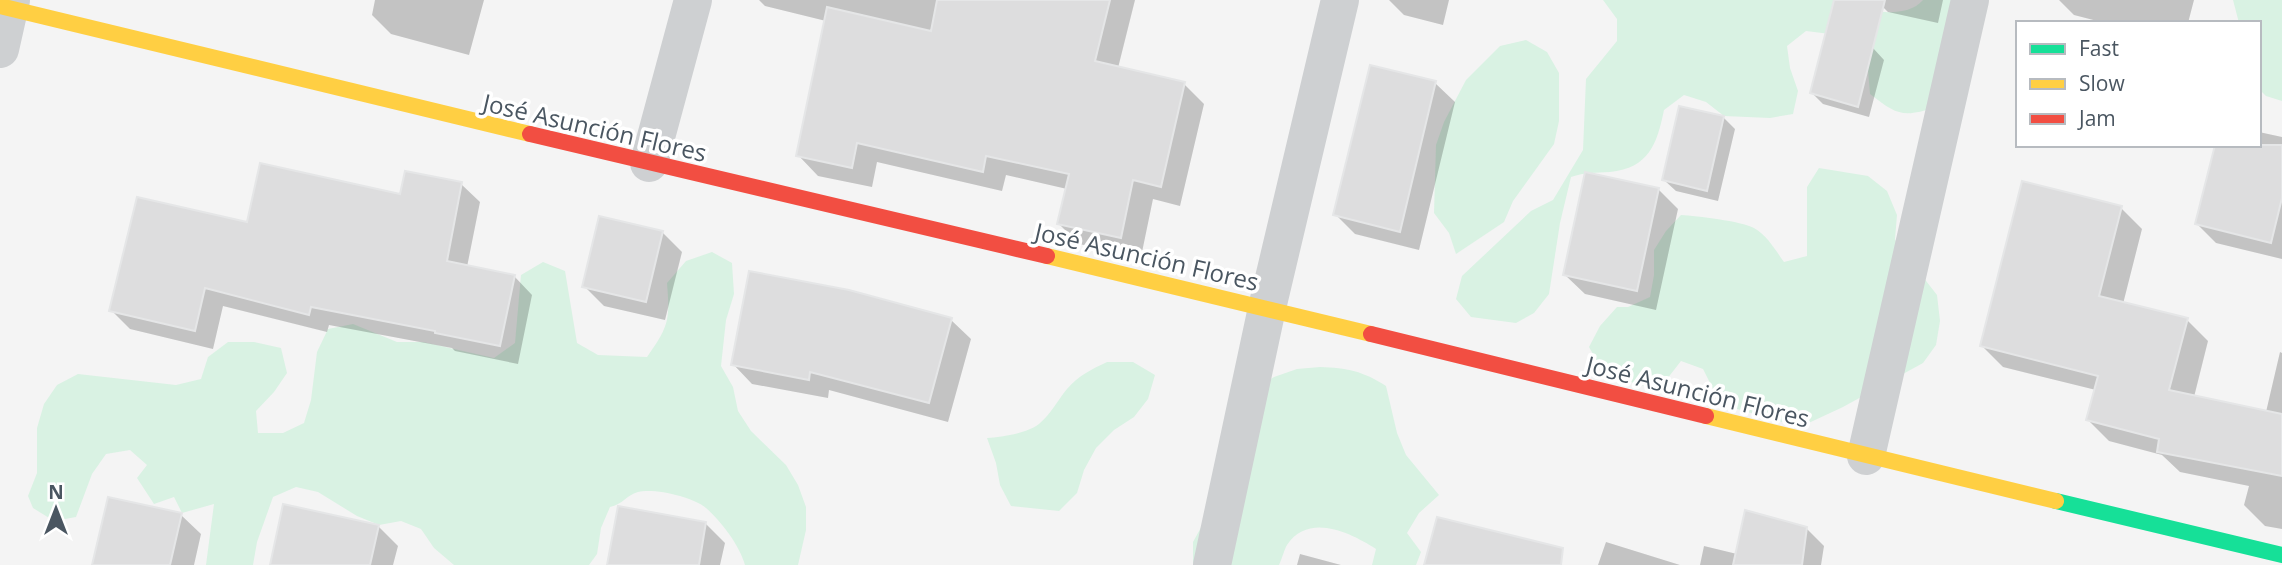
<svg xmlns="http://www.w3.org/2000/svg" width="2282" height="565" font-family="'Open Sans',sans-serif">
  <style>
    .green { fill: #d9f2e3 }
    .shadow { fill: #0003 }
    .building { fill: #ddddde; stroke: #e5e6e7; stroke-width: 2 }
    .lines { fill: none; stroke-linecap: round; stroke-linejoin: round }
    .street { stroke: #ced0d2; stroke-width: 38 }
    .fast { stroke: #16e098; stroke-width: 16 }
    .slow { stroke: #ffcf43; stroke-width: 16 }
    .jam { stroke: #f24e42; stroke-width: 16 }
    .labels { text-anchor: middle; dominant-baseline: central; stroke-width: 7; stroke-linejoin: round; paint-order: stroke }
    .street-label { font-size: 24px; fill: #4a5661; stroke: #fff }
  </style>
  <rect width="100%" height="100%" fill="#f4f4f4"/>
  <path class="green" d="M1603,0H1865L1873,11C1889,13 1911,14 1923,0H1968L1936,107C1903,118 1897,115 1870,94L1868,70L1873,47L1870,39L1806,31L1787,46L1790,68L1798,91L1793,114L1770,118L1724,116L1706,102L1684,95L1664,110C1657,144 1649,168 1610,172C1596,173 1585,172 1571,177L1560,223L1549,294L1534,313L1516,323L1471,317L1456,299L1462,276L1531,211L1553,200L1583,150L1586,79L1617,41V19Z
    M2233,0H2282V101L2266,96L2259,89V23H2239Z
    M1526,40L1547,52L1559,73V121L1554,144L1513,201L1504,222L1456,254L1449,233L1434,213L1436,145L1444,122L1466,80L1500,46Z
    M1819,168L1868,176L1887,191L1897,215L1895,239L1903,260L1923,277L1937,295L1940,321L1936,345L1923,363L1843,407L1800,427L1730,407L1713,389L1703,369L1681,361L1667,379L1645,386L1623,380L1601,368L1589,347L1600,326L1617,307H1628L1650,297L1654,275V250L1666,231L1681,215C1697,216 1741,221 1754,228C1767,235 1776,251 1784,262L1807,256V187Z
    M712,252L732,263L734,294L726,320L721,366L733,387L738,411L751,431L786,465L798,485L806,507V530L798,565H745C740,546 721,521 706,508C693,497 655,488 638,492C628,494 622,505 610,507L601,528L597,554L589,565H454L434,548L421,529L401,521L379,525L357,516L318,492L296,487L273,497L257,542L253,565H206L214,504L182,513L174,497L154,504L137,478L147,465L130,450L106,454L92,474L76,517L54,521L33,508L28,496L37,473V428L44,404L57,385L78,374L176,385L201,379L208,357L228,342H254L281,348L287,373L274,392L256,411L258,433H283L304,423L311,400L317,352L328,329L353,324L397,342H423L494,358L515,343L521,275L543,262L565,271L577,343L598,355L647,357C669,326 670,320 667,283L686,261Z
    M1107,362H1133L1155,375L1148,399L1134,417L1114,430L1096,448L1084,470L1077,493L1059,511L1011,506L1000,485L996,463L987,438C1002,437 1028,433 1039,424C1051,414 1057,401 1067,389C1078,376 1092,369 1107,362Z
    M1320,367C1347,368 1363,371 1386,386L1397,433L1406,455L1439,495L1419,513L1407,533L1421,552L1416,565H1372L1376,549C1351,533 1309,512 1287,545C1284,550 1282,559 1279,565H1193V542L1204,522L1253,390L1274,377L1297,369Z"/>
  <path class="shadow" d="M375,0H484L469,55L391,34L372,15Z
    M759,0H1135L1118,68L1184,84L1204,104L1180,206L1153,199L1141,257L1079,244L1059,224L1067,189L1006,175L1002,191L877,162L872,187L818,176L798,155L826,21L765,6Z
    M1389,0H1449L1443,25L1404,15Z
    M1876,0H1943L1938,23L1888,12Z
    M2059,0H2194L2188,23H2105L2074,15Z
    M1873,48L1884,60L1869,117L1823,104L1812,93Z
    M1435,83L1455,102L1419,250L1355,234L1335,214Z
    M1723,117L1735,129L1718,201L1676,191L1664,180Z
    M2259,132L2282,137V259L2216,243L2197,224L2259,145Z
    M461,184L480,202L467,267L514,276L532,295L518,364L455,351L452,348L329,325L327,332L223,306L213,349L130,329L111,310L249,225Z
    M1658,189L1678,209L1656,310L1585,294L1565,275Z
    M2121,208L2142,229L2123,304L2187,320L2208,341L2194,397L2266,412L2280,352L2282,353V529L2265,526L2244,505L2249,486L2180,472L2162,455L2109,441L2088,420L2096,390L2003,367L1982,346Z
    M662,232L682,252L665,320L604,306L584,286Z
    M951,320L971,339L948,422L829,390L828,398L752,384L733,364Z
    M181,515L201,534L194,565H93Z
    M705,523L725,543L720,565H609Z
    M378,526L398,546L393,565H272Z
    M1806,528L1824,546L1821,565H1700L1704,546L1737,554Z
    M1606,542L1680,565H1598Z
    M1300,554L1341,565H1297Z"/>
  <path class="building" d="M937,0H1110L1095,61L1185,82L1161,187L1133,180L1121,238L1057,224L1069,174L986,156L983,172L857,143L852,168L796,156L827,7L931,31Z
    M1834,0H1885L1858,107L1810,93Z
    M1370,65L1436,81L1400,232L1333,215Z
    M1679,106L1724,116L1707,191L1662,180Z
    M2215,145H2282V198L2271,243L2195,224Z
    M260,163L400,194L405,171L462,182L447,261L515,275L500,346L435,333V331L311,307L309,315L205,288L195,331L109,311L137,197L247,222Z
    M1585,172L1659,188L1637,291L1563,275Z
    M2022,181L2122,206L2099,296L2188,318L2169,390L2282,414V476L2157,452L2159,439L2086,420L2098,376L1980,346Z
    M599,216L663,231L646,302L582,287Z
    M749,271L849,290L952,318L929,403L810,372L809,380L731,365Z
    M108,497L182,513L170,565H92Z
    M283,504L379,525L370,565H270Z
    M618,506L706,522L699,565H607Z
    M1745,510L1807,527L1802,565H1733Z
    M1437,517L1563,548L1561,565H1424Z"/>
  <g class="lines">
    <path class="street" d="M0,49L11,0
      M649,163L693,0
      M1866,456L1970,0
      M1212,565L1267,308L1340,0"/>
    <path class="fast" d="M2056,501L2282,555"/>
    <path class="slow" d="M0,6L530,134
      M1047,256L1371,334
      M1706,416L2056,501"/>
    <path class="jam" d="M530,134L1047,256
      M1371,334L1706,416"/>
  </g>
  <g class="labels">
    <g class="street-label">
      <text transform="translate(595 127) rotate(13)">José Asunción Flores</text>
      <text transform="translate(1147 256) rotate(13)">José Asunción Flores</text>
      <text transform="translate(1698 391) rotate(14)">José Asunción Flores</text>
    </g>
  </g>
  <rect x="2016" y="21" width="245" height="126" fill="#ffffff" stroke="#b7bbc0" stroke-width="2"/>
  <rect x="2030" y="44" width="35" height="10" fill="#16e098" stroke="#b7bbc0" stroke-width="2"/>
  <text x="2079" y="56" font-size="21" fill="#4a5661">Fast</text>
  <rect x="2030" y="79" width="35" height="10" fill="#ffcf43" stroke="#b7bbc0" stroke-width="2"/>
  <text x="2079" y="91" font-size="21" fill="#4a5661">Slow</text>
  <rect x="2030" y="114" width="35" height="10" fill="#f24e42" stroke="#b7bbc0" stroke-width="2"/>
  <text x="2079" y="126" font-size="21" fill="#4a5661">Jam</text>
  <g transform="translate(56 509)" stroke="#ffffff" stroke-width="5" paint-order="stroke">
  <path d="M0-5L12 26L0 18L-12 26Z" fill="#4a5661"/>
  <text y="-10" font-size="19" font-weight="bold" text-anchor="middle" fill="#4a5661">N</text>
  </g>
</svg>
